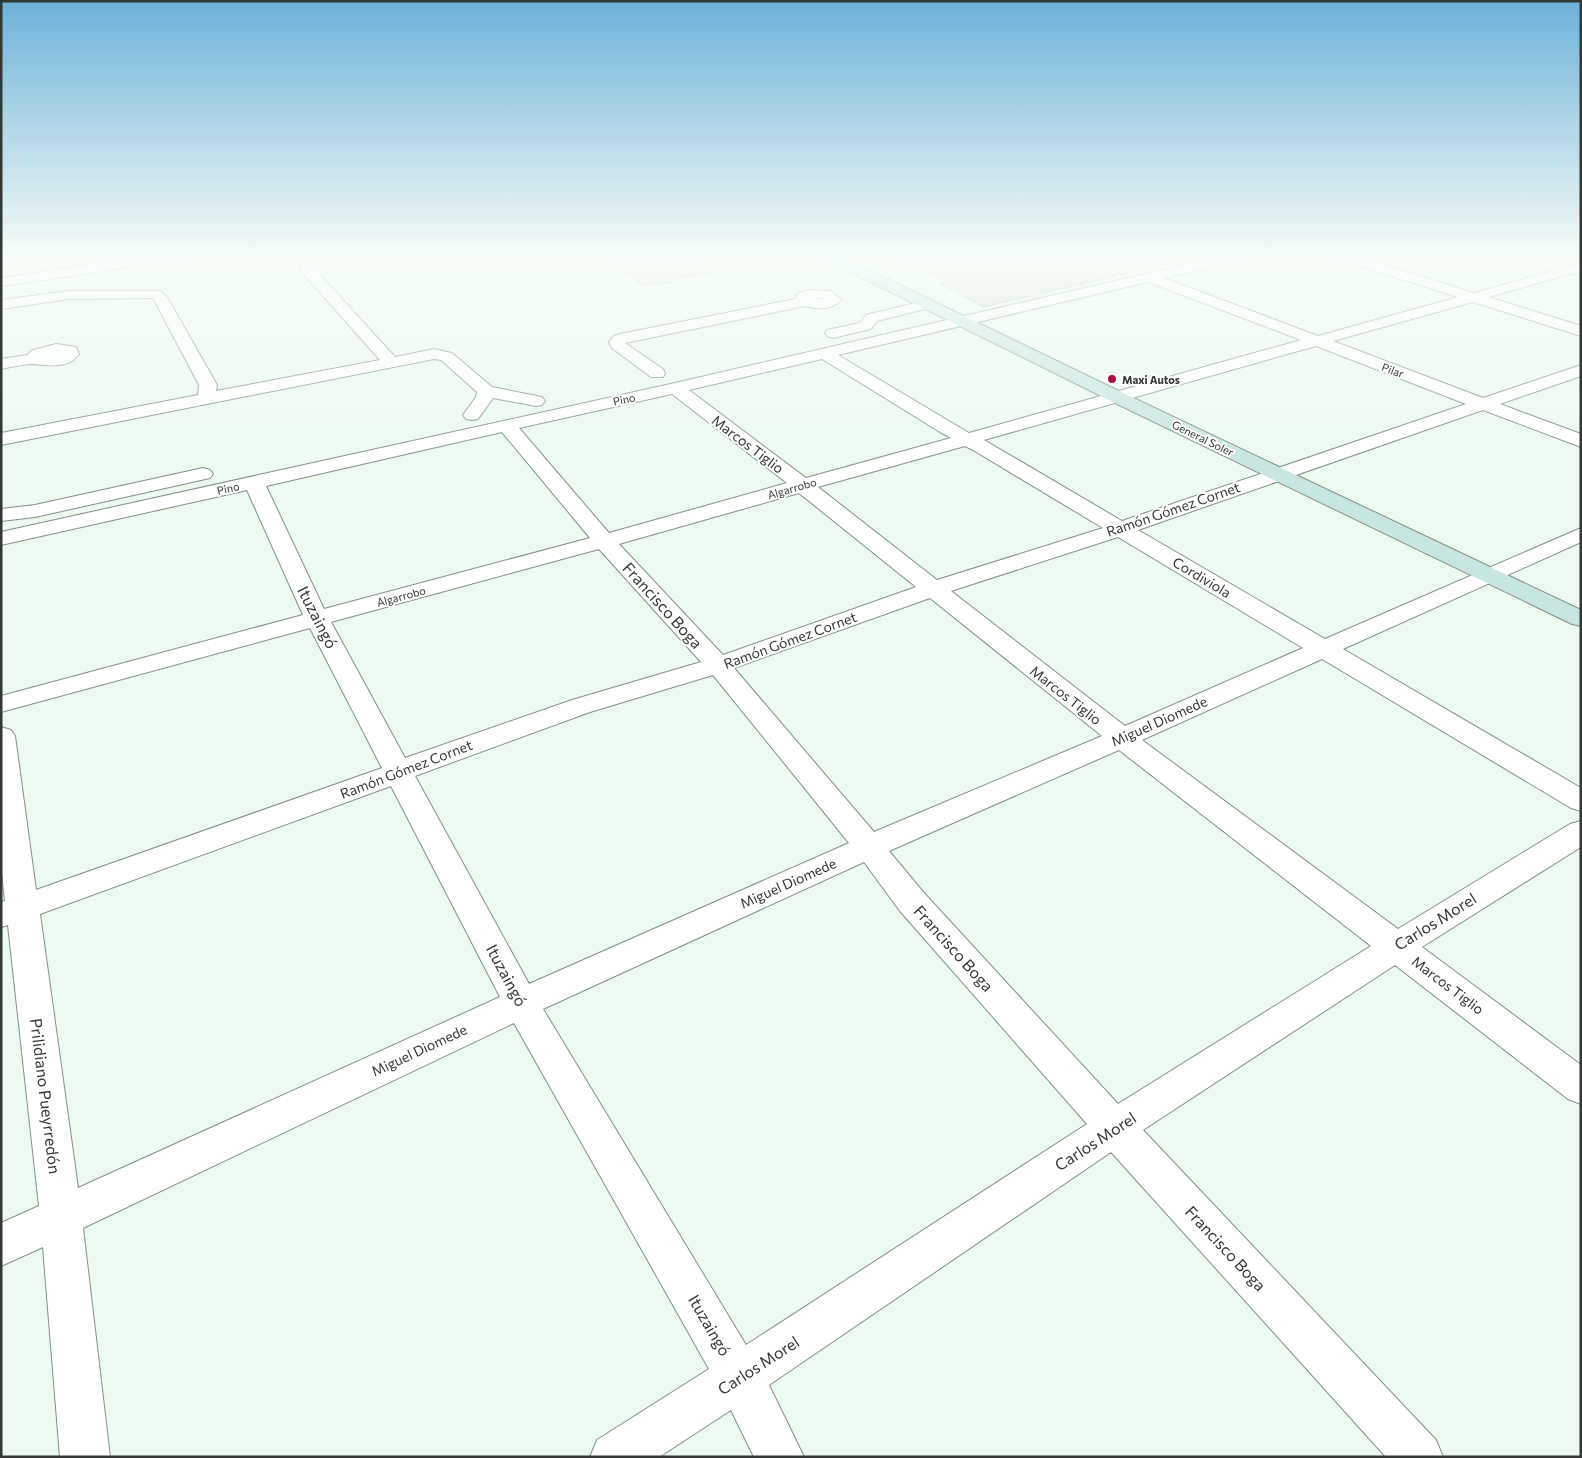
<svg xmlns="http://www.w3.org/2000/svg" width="1582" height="1458" font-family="Commissioner,sans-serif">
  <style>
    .building { fill: #d6dcce; stroke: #aeb4a7 }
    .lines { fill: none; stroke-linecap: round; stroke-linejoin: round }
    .street-casing { stroke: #828f86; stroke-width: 2 }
    .secondary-casing { stroke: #828f86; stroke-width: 2 }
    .street { fill: #fff; fill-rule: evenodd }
    .secondary { fill: #c7e6e2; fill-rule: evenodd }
    .poi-dot { fill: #a81345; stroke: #fff; stroke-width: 2 }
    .labels { text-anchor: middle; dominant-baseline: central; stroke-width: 4; stroke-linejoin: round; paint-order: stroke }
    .far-street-label { font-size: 11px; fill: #323834; stroke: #fff }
    .far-poi-label { font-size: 11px; font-weight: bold; fill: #323834; stroke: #fff; text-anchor: start }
    .street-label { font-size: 14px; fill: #323834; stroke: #fff }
    .near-street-label { font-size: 16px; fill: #323834; stroke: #fff }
  </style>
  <rect width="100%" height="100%" fill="#ecfaf0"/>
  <path class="building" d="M601,255H699L723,271L668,280L672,282L644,286Z
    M888,255H1170L1171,263L983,307L940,283L947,281Z"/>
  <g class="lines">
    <defs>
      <path id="street" d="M156,255H192L185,259L1,286V278Z
        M1227,255H1252L1250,258L1164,278L1318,336L1458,297L1334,258L1332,255H1353L1474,293L1581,263V271L1489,297L1581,326V336L1473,302L1333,341L1483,398L1581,365V376L1500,404L1581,434V447L1483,410L1138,530L1325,639L1581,528V542L1343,649L1581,788V811L1571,808L1322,659L1142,740L1398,929L1570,824L1581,821V847L1422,947L1581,1065V1104L1568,1099L1395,965L1143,1130L1436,1440L1443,1457H1386L1111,1152L769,1385L804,1457H754L731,1410L659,1457H590L597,1440L709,1369L514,1023L83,1228L110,1457H60L43,1247L1,1266V1223L39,1206L8,925L1,927V902L5,901L1,864V727L11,730L15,736L36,890L382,768L310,628L1,712V696L303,615L247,490L1,545V532L675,383ZM1148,282L1301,340L969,433L838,355ZM1316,346L1466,404L1122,521L984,440ZM822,359L940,432L951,438L806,478L689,390ZM672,394L787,483L609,533L519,428ZM502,432L590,538L324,609L266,486ZM965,446L973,450L1103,528L937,580L818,487ZM799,493L916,587L723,655L619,544ZM1118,537L1303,648L1125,726L951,591ZM599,549L701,662L572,700L405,758L331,622ZM930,598L1102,736L874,832L734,668ZM713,675L849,843L529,984L415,776L590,712ZM1119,750L1371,946L1118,1104L924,893L889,851ZM391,786L500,997L78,1188L40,914ZM864,862L900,911L1087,1124L746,1345L543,1009Z
        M306,264L311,265L395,357L434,349L452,353L492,387L542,397L545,401L542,405L536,406L493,398L478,419L472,420L466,419L463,415L476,397L477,392L441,360L434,359L1,445V433L198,395L199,385L153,298L69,299L1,309V300L69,291H161L167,297L217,385L216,391L380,360L301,271L299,268Z
        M810,290L831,291L841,299C833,311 817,309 805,306L625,343L663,369L665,373L663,377H651L612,348L609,342L614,336L620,334L795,299L798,293ZM811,298H823L824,299Z
        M928,300L933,301L935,304L933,307L877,321L871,329L833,338L827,336L825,333L827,330L860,323L866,315Z
        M56,344L76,347L79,354C68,371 45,364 30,364C20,365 10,367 1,369V359L27,355L33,350Z
        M203,468L210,470L213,474L210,478L35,517L1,521V509L35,505Z"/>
      <path id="secondary" d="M820,255H838L1123,393L1581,610V626L1572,624L1111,401L822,258Z"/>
    </defs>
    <use href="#street" class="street-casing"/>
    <use href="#secondary" class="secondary-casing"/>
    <use href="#street" class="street"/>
    <use href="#secondary" class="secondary"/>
  </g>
  <linearGradient id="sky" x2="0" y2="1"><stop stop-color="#6db1d8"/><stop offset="0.56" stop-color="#f6fdf8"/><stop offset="1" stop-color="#f6fdf8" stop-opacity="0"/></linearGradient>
  <rect width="1582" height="459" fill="url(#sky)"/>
  <circle class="poi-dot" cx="1112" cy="379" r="5"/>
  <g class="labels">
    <g class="far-street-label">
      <text transform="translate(1393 370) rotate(20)">Pilar</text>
      <text transform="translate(624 399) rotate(-12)">Pino</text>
      <text transform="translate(1203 438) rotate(26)">General Soler</text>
      <text transform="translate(228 488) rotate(-13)">Pino</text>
      <text transform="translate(792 488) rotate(-16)">Algarrobo</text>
      <text transform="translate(401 596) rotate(-15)">Algarrobo</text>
    </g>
    <g class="far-poi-label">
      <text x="1122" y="379">Maxi Autos</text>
    </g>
    <g class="street-label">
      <text transform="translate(748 444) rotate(37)">Marcos Tiglio</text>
      <text transform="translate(1173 509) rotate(-19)">Ramón Gómez Cornet</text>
      <text transform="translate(1202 577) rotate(31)">Cordiviola</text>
      <text transform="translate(790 640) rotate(-20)">Ramón Gómez Cornet</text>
      <text transform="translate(1066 695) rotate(38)">Marcos Tiglio</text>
      <text transform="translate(1159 721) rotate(-24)">Miguel Diomede</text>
      <text transform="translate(406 769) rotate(-21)">Ramón Gómez Cornet</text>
      <text transform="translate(788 883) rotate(-24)">Miguel Diomede</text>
      <text transform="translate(1448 985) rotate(37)">Marcos Tiglio</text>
      <text transform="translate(419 1050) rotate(-25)">Miguel Diomede</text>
    </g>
    <g class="near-street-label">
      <text transform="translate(663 605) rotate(48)">Francisco Boga</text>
      <text transform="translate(318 617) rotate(63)">Ituzaingó</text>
      <text transform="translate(1435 921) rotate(-32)">Carlos Morel</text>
      <text transform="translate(954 948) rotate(48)">Francisco Boga</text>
      <text transform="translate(507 975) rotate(62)">Ituzaingó</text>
      <text transform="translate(46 1096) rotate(83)">Prilidiano Pueyrredón</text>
      <text transform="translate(1095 1141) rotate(-33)">Carlos Morel</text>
      <text transform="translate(1226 1248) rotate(47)">Francisco Boga</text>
      <text transform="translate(710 1325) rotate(60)">Ituzaingó</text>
      <text transform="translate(758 1365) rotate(-33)">Carlos Morel</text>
    </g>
  </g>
  <rect width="1582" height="1458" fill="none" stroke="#323834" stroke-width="5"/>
</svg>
